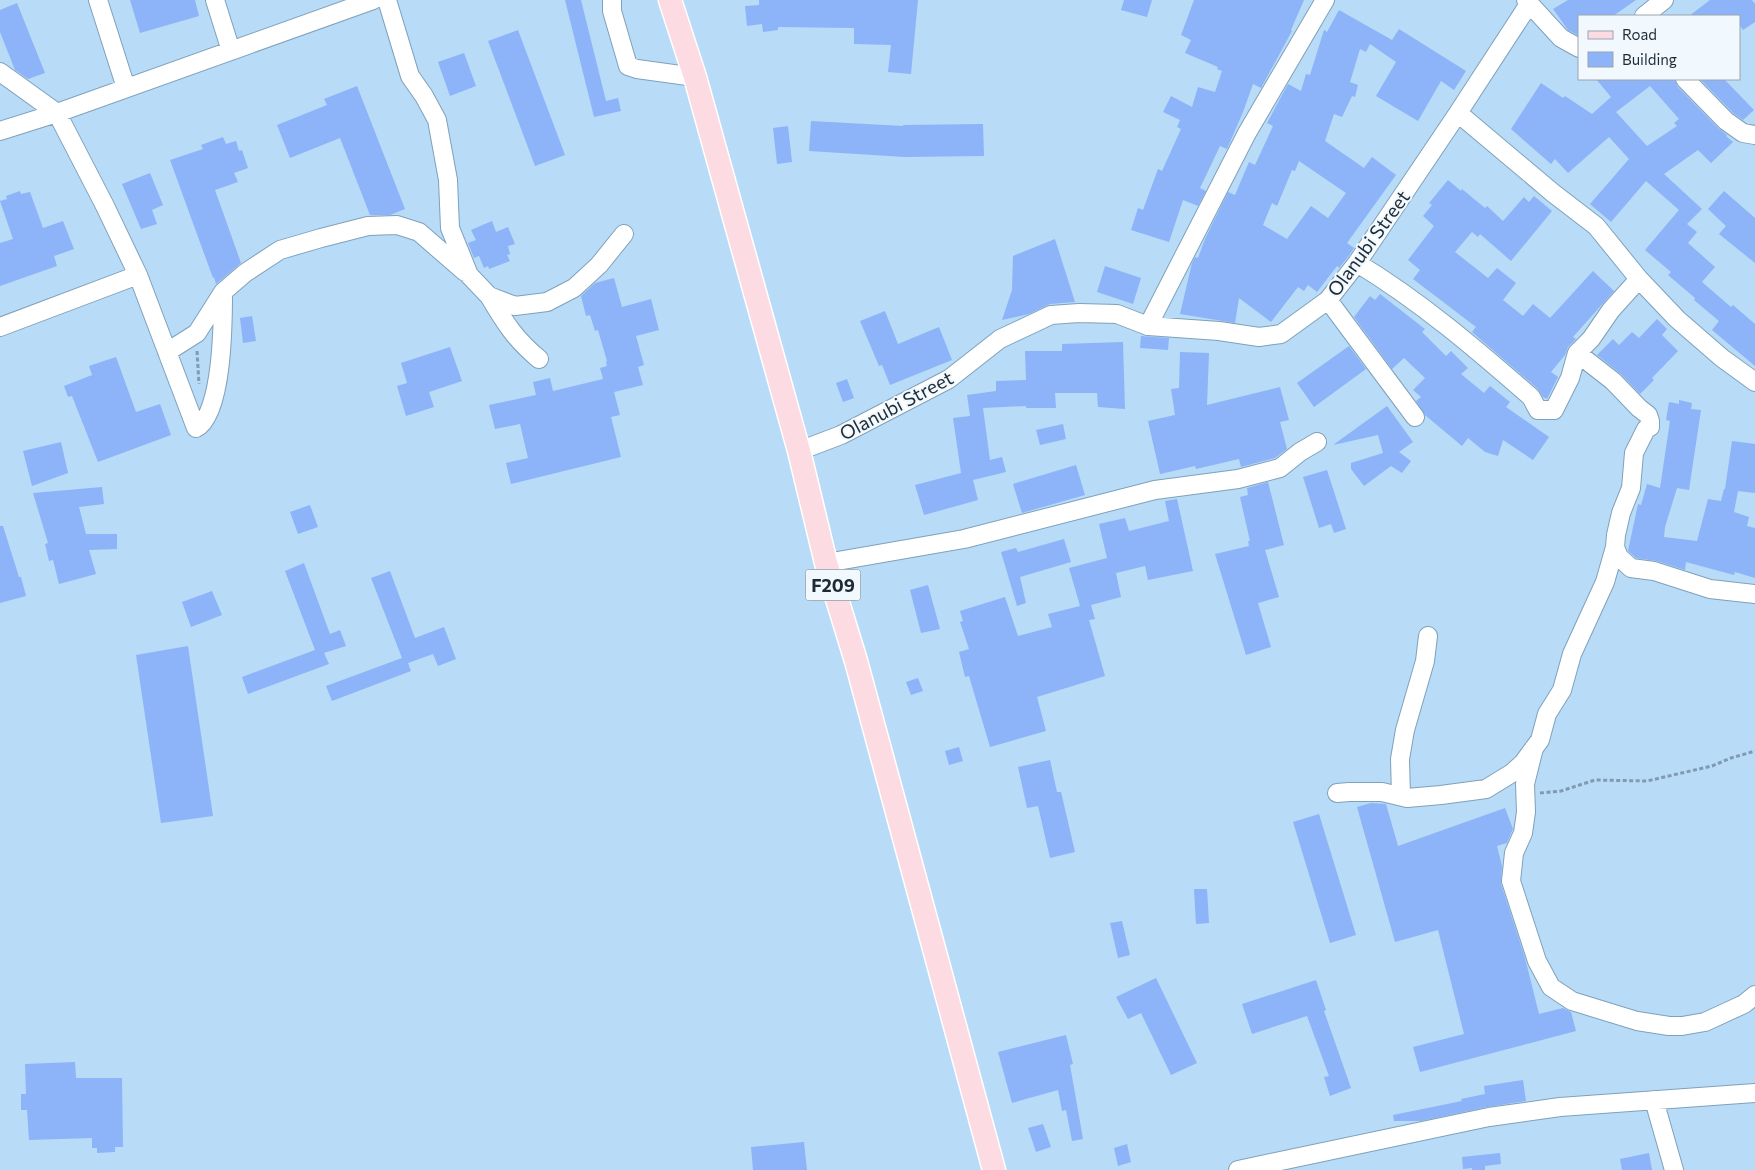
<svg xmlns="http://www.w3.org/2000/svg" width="1755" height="1170" font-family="Commissioner,sans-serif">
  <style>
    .building { fill: #8db3f8; fill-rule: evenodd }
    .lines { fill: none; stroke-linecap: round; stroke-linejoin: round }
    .minor-casing { stroke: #7fa1bb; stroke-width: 20 }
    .major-casing { stroke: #fff; stroke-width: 25 }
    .path { stroke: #809bb1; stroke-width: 3; stroke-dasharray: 4 2.5; stroke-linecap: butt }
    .minor { stroke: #fff; stroke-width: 18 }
    .major { stroke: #fcdbe3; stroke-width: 22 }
    .labels { text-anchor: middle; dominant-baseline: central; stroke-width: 4; stroke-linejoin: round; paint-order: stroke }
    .shield { fill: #f1f8fe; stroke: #5d6871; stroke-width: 1 }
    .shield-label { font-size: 18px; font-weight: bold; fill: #1d2b35 }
    .street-label { font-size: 19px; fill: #1d2b35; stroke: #f1f8fe }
  </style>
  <rect width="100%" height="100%" fill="#b8dbf7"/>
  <path class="building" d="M130,0H195L199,16L140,33Z
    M565,0H581L606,101L618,98L621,111L594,117Z
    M759,0H918L911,74L888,72L891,45L854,44V28L778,27V30L763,32L762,24L747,26L745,6L759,5Z
    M1124,0H1152L1147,17L1121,10Z
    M1194,0H1304L1291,30L1292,31L1261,88L1253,84L1243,112L1227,149L1220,146L1200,188L1206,191L1198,206L1183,200L1169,242L1131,230L1138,208L1143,210L1158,169L1162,171L1181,129L1177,127L1180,120L1163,112L1171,96L1192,107L1198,87L1215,92L1222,71L1217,69L1218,67L1185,53L1191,40L1181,35Z
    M1568,0H1636L1613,16H1579V36L1568,30L1553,9Z
    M1710,0H1752L1755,4V22L1743,30L1739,24V16H1689Z
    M17,3L45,73L28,79L15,70L0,32V10Z
    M1339,10L1392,40L1399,29L1466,71L1454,90L1441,81L1418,121L1376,96L1396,62L1370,44L1366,52L1360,49L1350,82L1358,85L1355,97L1352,96L1342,117L1334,114L1325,141L1364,168L1372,157L1396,175L1347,243L1354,248L1348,257L1339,268L1337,266L1317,292L1308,285L1304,291L1298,287L1271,322L1239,298L1235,323L1180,314L1192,263L1195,257L1198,258L1205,239L1228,192L1235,195L1249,162L1255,165L1273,126L1267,123L1288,84L1301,91L1306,74L1310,75L1324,30L1327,32ZM1299,161L1346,193L1328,218L1311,206L1287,239L1263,225L1272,203L1277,206L1292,170L1295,171Z
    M518,30L565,155L535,166L488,41Z
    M464,53L476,86L450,96L438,62Z
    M1596,79H1675L1677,86L1718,128L1727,135L1726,136L1733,142L1711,163L1698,150L1664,174L1702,209L1687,224L1697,232L1688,243L1715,267L1702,282L1731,307L1733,305L1755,324V366L1712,330L1719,321L1694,300L1695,298L1668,275L1671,272L1645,250L1679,210L1646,181L1611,222L1590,204L1629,159L1609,137L1568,173L1555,159L1551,164L1511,129L1541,83L1563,98L1565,96L1592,114L1611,97ZM1650,86L1679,119L1674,123L1677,126L1647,146L1616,112Z
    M1700,79H1724L1754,110L1743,120L1733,113Z
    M357,86L405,209L390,215H370L340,138L290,158L277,125L327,105L324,99Z
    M811,121L903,126V125L983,124L984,156L905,157L809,151Z
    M788,126L792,162L777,164L773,128Z
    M223,137L226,144L236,141L239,151L242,150L248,168L234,173L238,182L215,190L241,263L216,284L214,277L213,278L170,160L203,149L201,145Z
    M150,173L163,205L152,210L157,224L141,229L122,184Z
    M1448,180L1461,191L1462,189L1485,208L1487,206L1503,221L1524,197L1529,202L1534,196L1552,211L1511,261L1480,234L1478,237L1472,232L1455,252L1488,278L1497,268L1516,283L1503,300L1523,316L1533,304L1550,318L1593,271L1614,291L1573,337L1576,339L1568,347L1565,355L1551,372L1558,377L1547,399L1543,397L1538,389L1472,332L1476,327L1413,279L1420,270L1408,260L1434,226L1423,216L1432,205L1429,203Z
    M20,191L21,194L30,192L43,228L63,221L74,249L54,256L57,266L0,286V243L13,239L0,201L7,199L6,196Z
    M1724,191L1755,218V263L1719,234L1726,226L1708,209Z
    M492,221L496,232L508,227L515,244L508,246L510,254L507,255L510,261L489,269L488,266L484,268L479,256L474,258L468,243L476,240L471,230Z
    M1055,239L1075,302L1050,304L1029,314L1002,320L1012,290L1013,256Z
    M1105,266L1141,278L1133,304L1097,292Z
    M614,278L622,307L651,299L659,330L636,336L644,365L638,367L643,385L614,392L620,415L611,417L621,457L511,484L506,463L528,458L520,424L495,429L489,405L536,395L533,382L550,378L553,391L603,379L600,368L607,366L606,362L607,361L598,330L595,331L590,315L586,316L581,296L595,283Z
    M1380,294L1425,329L1422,332L1446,356L1451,351L1468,368L1461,374L1484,393L1490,386L1510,402L1506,407L1549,437L1533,460L1503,440L1498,456L1485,452L1468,438L1462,446L1425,415L1416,401L1421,397L1413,390L1425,378L1404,358L1392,369L1354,317L1370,296L1375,300Z
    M885,311L898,344L939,327L952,360L890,385L882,365L879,366L860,321Z
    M252,316L256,341L243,343L240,318Z
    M1657,319L1667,329L1662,335L1678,351L1652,378L1654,380L1640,394L1621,374L1597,355L1613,339L1619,345L1632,332L1639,338Z
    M1141,336L1169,338L1168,350L1140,348Z
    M1123,342L1125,409L1098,407L1097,393H1055L1056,408H1026V406L983,408L990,460L1002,457L1006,472L973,480L978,500L924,515L915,485L961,473L953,418L970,416L967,395L996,391V381L1026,380L1025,351H1062V344Z
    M1349,346L1366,369L1314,407L1297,383Z
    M450,347L462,381L429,392L434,407L406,416L397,386L407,383L401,363Z
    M1180,352L1209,353L1207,405L1280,387L1289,420L1280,422L1287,449L1275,458L1241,467L1239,459L1196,469L1195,466L1160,474L1148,421L1175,415L1171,389L1179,388Z
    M116,357L136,412L160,404L171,435L98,462L72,396L68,397L64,386L92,375L89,366Z
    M847,379L854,398L843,402L836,383Z
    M1679,400L1692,403L1691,409L1701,410L1689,490L1677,488L1665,527L1664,537L1697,541L1708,499L1721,501L1724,489H1725L1732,441L1755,444V493L1738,491L1734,512L1749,517L1747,526L1755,528V578L1735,572L1734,575L1686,562L1685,570L1657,561L1636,558L1628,551L1638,504L1641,505L1647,484L1660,488L1670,421L1666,420L1669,402L1679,404Z
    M1387,406L1413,442L1399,452L1411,461L1402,473L1391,466L1364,486L1351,469V463L1383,453L1378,435L1333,445Z
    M1063,424L1066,439L1040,445L1036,430Z
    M61,442L68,473L32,486L23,451Z
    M1076,465L1085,495L1022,513L1013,484Z
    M1327,470L1346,529L1334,533L1331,524L1319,528L1303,477Z
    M1268,482L1284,545L1265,550L1279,597L1258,603L1271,647L1246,655L1215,554L1249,546L1248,541H1250L1240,497L1248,495L1247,488Z
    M102,487L104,504L79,507L86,534H117V549L89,550L96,574L59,584L53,560L49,561L45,544L48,543L33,493Z
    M1177,499L1193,571L1148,580L1145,566L1116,573L1121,597L1091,605L1095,619L1089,620L1105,676L1037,697L1046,731L990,747L969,676L965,677L959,652L969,649L960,622L963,621L960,611L1005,597L1018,636L1052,627L1048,614L1080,606L1069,568L1107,558L1099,524L1125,518L1129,531L1169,521L1165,501Z
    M310,505L318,527L298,534L290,512Z
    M0,526H3L19,577H21L26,596L0,603Z
    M1064,539L1071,562L1020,577L1026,603L1017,606L1001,552L1016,548L1018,552Z
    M304,563L330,634L340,630L346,646L324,653L329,664L248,694L242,677L315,650L285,571Z
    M390,571L415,638L444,627L456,659L438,666L433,654L408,663L411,671L332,701L326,686L402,658L371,578Z
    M928,585L940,629L921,633L910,590Z
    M212,591L222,615L191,627L182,602Z
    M188,646L213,816L161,823L136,655Z
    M918,678L923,691L911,695L906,682Z
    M959,747L963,761L949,765L945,751Z
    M1050,760L1057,792H1061L1075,852L1050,858L1038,806L1027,808L1018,767Z
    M1371,803L1386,804L1398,846L1505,808L1513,829L1507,843L1497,846L1502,866L1501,884L1525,958L1539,1014L1563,1008L1571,1012L1576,1031L1420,1072L1413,1047L1464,1034L1438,930L1395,942L1357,807Z
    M1319,814L1356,935L1330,943L1293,822Z
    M1194,889H1207L1209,923L1196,924Z
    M1122,921L1130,955L1118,958L1110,923Z
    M1156,978L1197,1063L1171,1075L1141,1013L1128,1019L1116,997Z
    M1316,980L1326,1010L1324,1011L1351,1088L1330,1096L1324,1077L1329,1076L1307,1016L1252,1034L1242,1004Z
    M1066,1035L1073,1064L1070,1065L1083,1139L1072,1141L1066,1110L1062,1111L1058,1090L1012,1103L998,1052Z
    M75,1062L76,1078H122L123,1147H115V1152L97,1153V1148H92V1138L29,1140L27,1110H21V1094H26L25,1064Z
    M1523,1080L1526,1101L1487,1107L1421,1121H1394L1393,1115L1462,1101L1461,1099L1485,1094L1484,1086Z
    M1043,1124L1051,1147L1036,1152L1028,1128Z
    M804,1142L807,1170H753L751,1147Z
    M1127,1144L1131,1162L1118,1166L1114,1148Z
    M1500,1153L1501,1164L1485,1166V1170H1472V1168L1463,1169L1462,1157Z
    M1649,1153L1652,1170H1622L1620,1159Z"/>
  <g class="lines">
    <defs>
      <path id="minor" d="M98,0L126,88
        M215,0L231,51
        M387,0L410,76L424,96L437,120L448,180L450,228L469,275L489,296L515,306L547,302L574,288L599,265L624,234
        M612,0V11L628,66L637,69L695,77
        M1526,0L1561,38L1579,48
        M1644,16L1664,0
        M0,72L57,113L105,206L138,275L196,428C223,415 223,319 223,292
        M1685,79L1726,121L1743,133L1755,135
        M1458,113L1553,193L1596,226L1639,279L1677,319L1722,358L1755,382
        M0,131L57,113L373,0
        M1357,263C1420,301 1476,349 1531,397L1538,410H1554L1570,378L1577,353L1591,339L1611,310L1639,279
        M489,296C505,323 515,339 539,359
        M1328,300L1415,417
        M1148,326L1247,133L1325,0
        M0,327L138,275
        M167,352L197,333L223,292L245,273L280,250L321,238L368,226L397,225L419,232L465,272
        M1577,353L1613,381L1639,408L1648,415L1650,421V427L1646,429L1634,453L1631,488L1621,513L1616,535L1615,547L1619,557L1631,568L1654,571L1710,589L1755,594
        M799,451L841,435L949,379L1000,339L1051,315L1079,313L1117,314L1148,326L1219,331L1259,337L1281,334L1328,300L1357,263L1458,113L1529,4
        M826,563L964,539L1155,490L1238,479L1280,468L1300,452L1317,442
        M1534,748L1525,784L1526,812L1523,833L1514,853L1511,881L1537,961L1551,987L1572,1001L1637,1021L1669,1026H1682L1705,1022L1744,1004L1755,995
        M1337,793L1349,792H1382L1407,798L1441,795L1486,789L1512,773L1523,763L1540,740L1547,714L1562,690L1572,654L1605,582L1615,547
        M1401,796L1400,759L1405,730L1425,661L1428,636
        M1654,1100L1674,1170
        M1238,1170L1489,1117L1560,1107L1755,1093"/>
      <path id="major" d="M670,0L695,77L799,451L826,563L856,661L994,1170"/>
    </defs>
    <use href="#minor" class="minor-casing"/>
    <use href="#major" class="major-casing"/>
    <path class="path" d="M197,351L199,384
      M1540,793L1561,791L1595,780L1647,781L1712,766L1731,758L1755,751"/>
    <use href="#minor" class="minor"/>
    <use href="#major" class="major"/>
  </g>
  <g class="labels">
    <rect class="shield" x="805.5" y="569.5" width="55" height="31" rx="4"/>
    <g class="shield-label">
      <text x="833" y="585">F209</text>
    </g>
    <g class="street-label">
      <text transform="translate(1368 243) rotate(-54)">Olanubi Street</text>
      <text transform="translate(896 405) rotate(-28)">Olanubi Street</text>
    </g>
  </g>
  <rect x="1578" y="15" width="162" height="65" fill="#f1f8fe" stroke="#9ca6ae"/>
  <rect x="1588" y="31" width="25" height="8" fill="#fcdbe3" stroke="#9ca6ae"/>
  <text x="1622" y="40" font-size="15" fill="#1d2b35">Road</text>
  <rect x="1588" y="52" width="25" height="15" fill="#8db3f8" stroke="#9ca6ae"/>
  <text x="1622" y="65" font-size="15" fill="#1d2b35">Building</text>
</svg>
